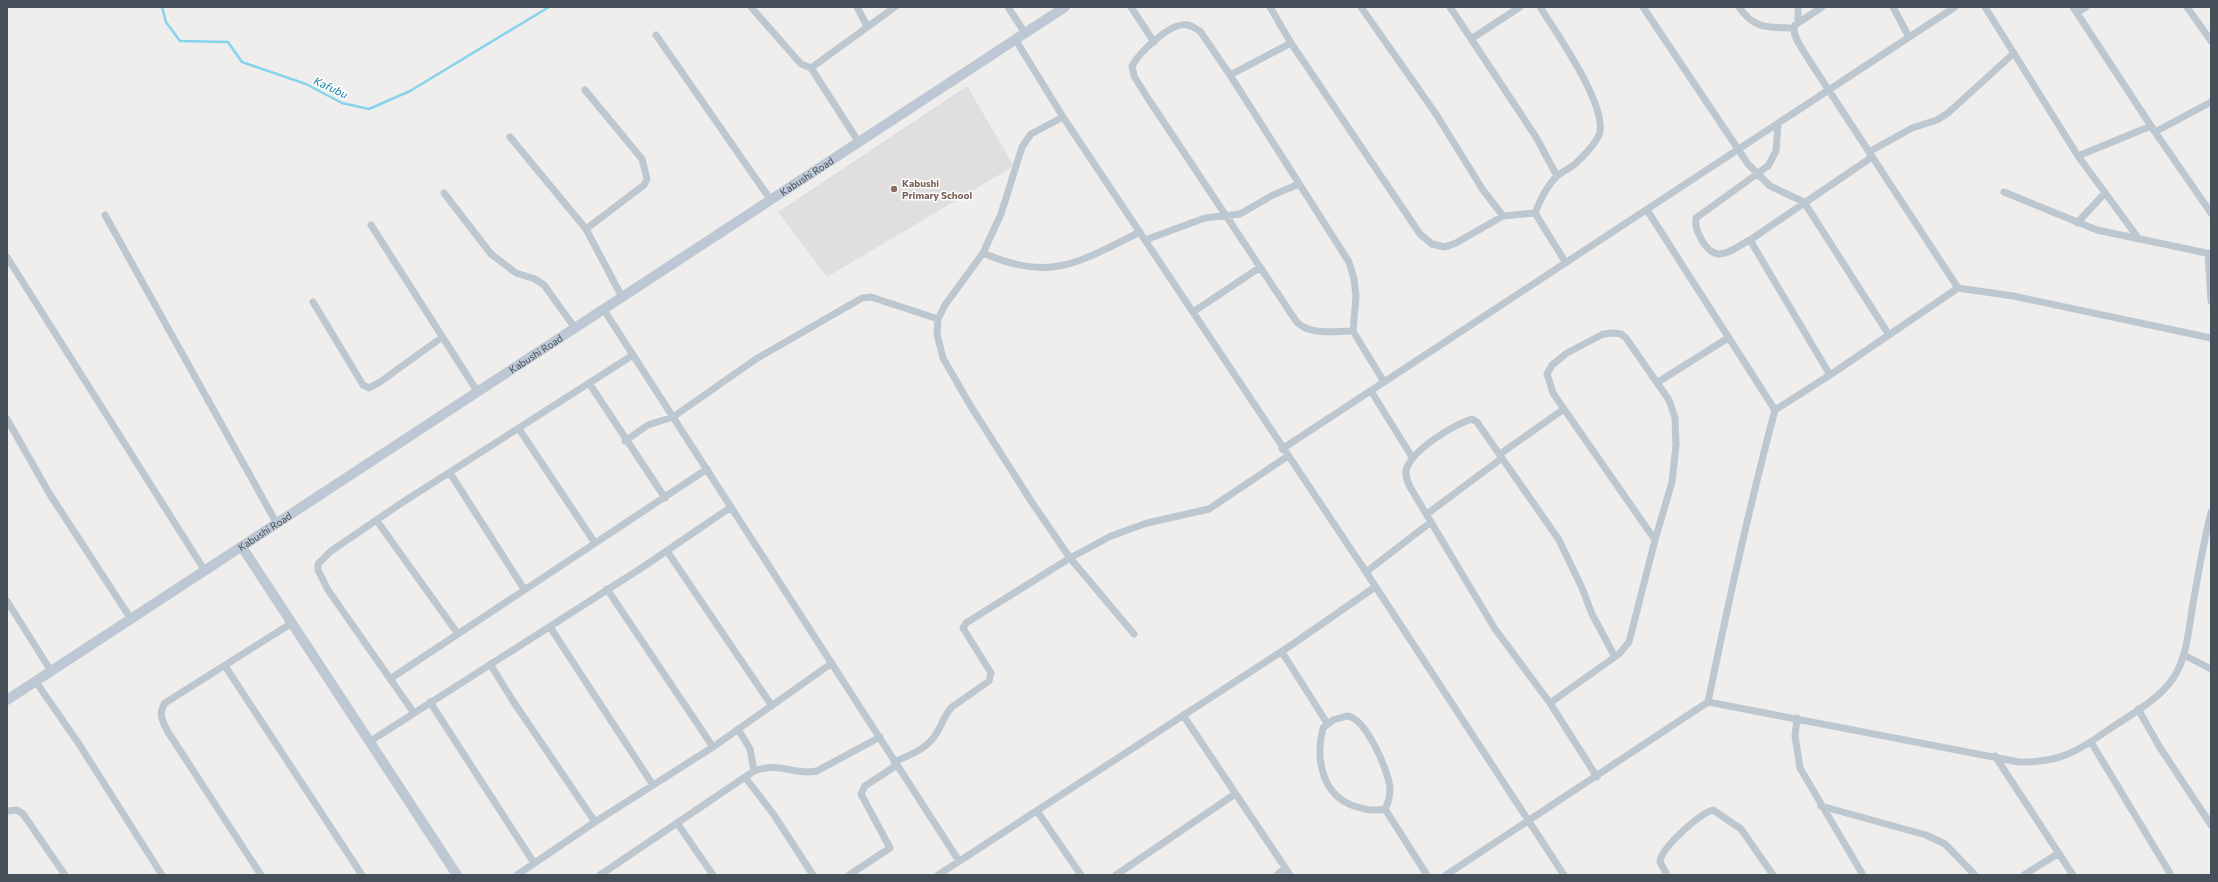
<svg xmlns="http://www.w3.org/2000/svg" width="2218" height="882" font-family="Commissioner,sans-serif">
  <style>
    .education { fill: #e1dedf }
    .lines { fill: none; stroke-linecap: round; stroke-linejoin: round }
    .stream { stroke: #86d4ec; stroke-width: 2.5 }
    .street { stroke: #bdc7cf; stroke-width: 7 }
    .secondary { stroke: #bdc8d4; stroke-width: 10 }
    .education-dot { fill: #8d6e63; stroke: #fff; stroke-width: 1.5 }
    .labels { text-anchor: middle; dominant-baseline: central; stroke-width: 3; stroke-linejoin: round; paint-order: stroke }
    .street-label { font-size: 10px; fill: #45505a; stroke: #fff }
    .education-label { font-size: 10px; font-weight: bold; fill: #785e54; stroke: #fff; text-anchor: start }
    .water-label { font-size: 11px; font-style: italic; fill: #0b7ca0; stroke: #fff }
  </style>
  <rect width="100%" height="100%" fill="#f0eded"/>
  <path class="education" d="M967,86L1014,166L827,277L778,212Z"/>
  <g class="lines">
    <path class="stream" d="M162,7L166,22L180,41L228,42L242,62L306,84L342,103L369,109L410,91L549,7"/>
    <path class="street" d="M751,7L801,64L811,68L858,141
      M857,7L867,26
      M1008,7L1025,33
      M1131,7L1154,42
      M1270,7L1291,43L1420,234L1432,244L1445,247L1456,243L1503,216L1535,213L1566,263
      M1361,7L1436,114L1483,190L1503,216
      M1450,7L1536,137L1557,176
      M1643,7L1748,164L1770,186L1804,202L1889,335
      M1739,7C1755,30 1768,27 1793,28
      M1798,7V22
      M1822,7L1795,25C1790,34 1804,51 1809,60L1958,288
      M1893,7L1909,37
      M1985,7L2078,156L2139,239
      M2073,7L2155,132L2211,213
      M2187,7L2211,41
      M2077,13L2086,7
      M656,35L770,199
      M1015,39L1063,117L1366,572L1564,875
      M1471,39L1520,7
      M811,68L895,7
      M1230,75L1291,43
      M585,90L642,159L647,179L644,185L586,229
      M1063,117L1031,134L1022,147L1001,214L983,253L945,305L938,319L937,334L943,358L970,405L1031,501L1070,558L1134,634
      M2155,132L2211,102
      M510,137L586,229L622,297
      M1869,152L1912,128L1937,120L1948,113L2014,53
      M2078,156L2151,126
      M2004,192L2097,230L2211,254
      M444,193L491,254L516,273L535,279L544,285L575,328
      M1647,210L1775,410
      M1535,213C1540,200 1546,187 1556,177C1560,173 1566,170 1571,167C1577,163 1582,157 1587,152C1592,146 1598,140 1600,132C1605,102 1557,34 1540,7
      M105,215L277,524
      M2077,223L2105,193
      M371,225L477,391
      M1145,240L1205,218L1240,214L1273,195L1299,184
      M1750,240C1741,244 1728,255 1718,254C1705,252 1694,229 1696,218L1768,166L1776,151L1778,124
      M983,253C1051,283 1079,262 1140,232
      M2208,254L2211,301
      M7,257L205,571
      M313,302L363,385L369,388L380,382L441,338
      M604,310L959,861
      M1193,312L1259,268
      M1353,331C1334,331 1309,336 1296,321L1147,97L1134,76L1132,66C1139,53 1171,21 1188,25C1192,26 1196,29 1200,31L1230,75L1349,262L1354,279L1356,296L1353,331L1384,382
      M1830,375L1750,240L1872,157
      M1658,382L1728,338
      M589,383L665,498
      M1371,391L1412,457
      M7,419L49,493L131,619
      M519,429L595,543
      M625,441L648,425L673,417L756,359L862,298L871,297L938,319
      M1282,449L1955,7
      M1500,454L1564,409
      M450,473L524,589
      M1427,514L1502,458
      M377,521L458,634
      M667,551L772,706
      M1366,572L1431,522
      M607,589L713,747
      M7,601L51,671
      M550,627L653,785
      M1282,652L1327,723
      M2184,655L2211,669
      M490,664L513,701L595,822
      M225,666L362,875
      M390,679L707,469
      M36,682L79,744L162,875
      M430,702L534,863
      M1708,702C1728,604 1749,507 1775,410L1830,375L1958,288L2013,296L2211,338
      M1550,703L1619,654L1629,642L1655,540L1672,482L1676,445L1675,418L1669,400L1626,338L1621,334L1614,333L1603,334L1567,353L1552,365L1547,374L1553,393L1564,409L1655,540
      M2138,709L2159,746L2211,825
      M414,713L328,590L318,570V564L331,551L400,504L633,355
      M1183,715L1290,875
      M1347,716C1366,718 1388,770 1390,788C1390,795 1389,802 1385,809C1376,811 1366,810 1357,807C1322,797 1315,759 1323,728L1333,720Z
      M1797,718L1795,736L1800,768L1863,875
      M738,729L750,749L754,771
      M369,742L643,567L731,507
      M2091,742L2171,875
      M1995,756L2073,875
      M894,762C910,755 927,749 936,734C942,725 944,715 952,707L989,681L991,673L963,628L966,623L1070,558L1111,536L1147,523L1209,509L1288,456
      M745,777L774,815L813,875
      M1597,777L1550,703L1495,629L1416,497C1412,490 1405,481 1406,471C1410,451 1453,425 1472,419L1477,422L1559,540L1582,588L1592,614L1615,657
      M1821,806L1926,835L1945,844L1975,875
      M1385,809L1427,875
      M7,811L17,810L23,814L65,875
      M1037,811L1081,875
      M677,823L713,875
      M261,875L168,732C162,720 158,714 165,703L292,623
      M517,875L595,822L713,747L832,663
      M600,875L754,771C781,761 795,776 817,771L880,737
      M849,875L890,848L861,794L865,786L897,765
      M938,875L1290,646L1375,587
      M1116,875L1235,794
      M1277,875L1285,868
      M1446,875L1708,702L2019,762C2058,763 2077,752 2108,730C2130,715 2159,700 2174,677C2188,655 2189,624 2194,598C2199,569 2204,540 2211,512
      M1667,875L1660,862C1661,848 1699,814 1713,810L1741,829L1773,875
      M2024,875L2059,853"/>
    <g class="secondary">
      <path d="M242,547L457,875"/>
      <path id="s1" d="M7,700L1065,7"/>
    </g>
  </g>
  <circle class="education-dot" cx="894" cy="189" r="4"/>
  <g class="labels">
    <g class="street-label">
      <text stroke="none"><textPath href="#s1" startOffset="956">Kabushi Road</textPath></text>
      <text stroke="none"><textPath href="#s1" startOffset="632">Kabushi Road</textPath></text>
      <text stroke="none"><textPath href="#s1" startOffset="308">Kabushi Road</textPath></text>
    </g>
    <g class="education-label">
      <text x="902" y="183">Kabushi<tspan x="902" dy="12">Primary School</tspan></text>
    </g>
    <g class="water-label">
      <text transform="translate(331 87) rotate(25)">Kafubu</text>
    </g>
  </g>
  <rect width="2218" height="882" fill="none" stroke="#45505a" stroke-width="16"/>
</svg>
